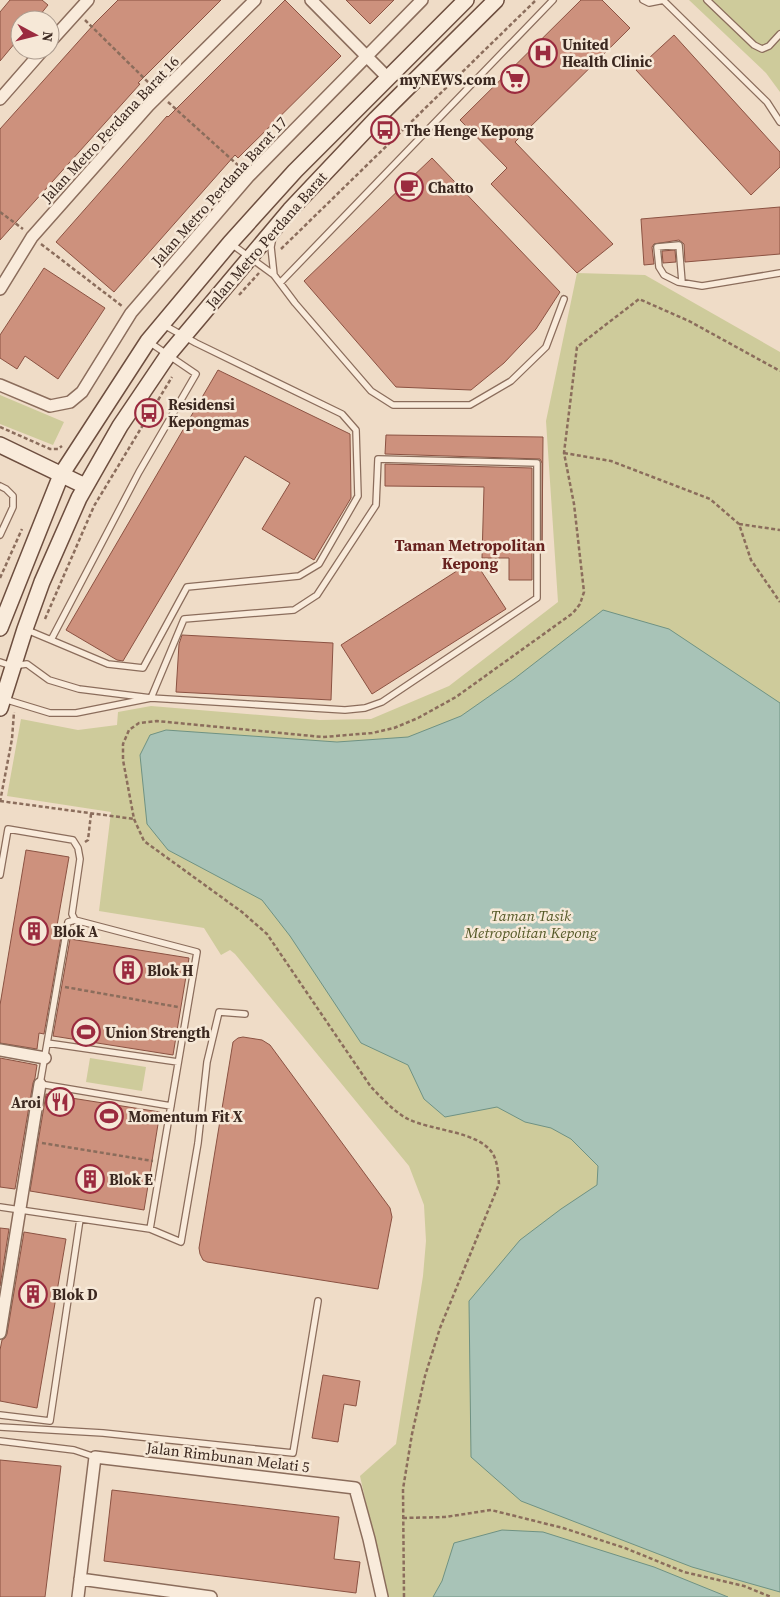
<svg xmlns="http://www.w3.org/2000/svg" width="780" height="1597" font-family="'Source Serif 4',serif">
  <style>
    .green { fill: #cecb9b }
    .water { fill: #a8c3b7; stroke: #6f9283 }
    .building { fill: #cd917d; stroke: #8b5242 }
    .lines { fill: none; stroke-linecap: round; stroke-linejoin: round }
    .lane-casing { stroke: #8b6d5c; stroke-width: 8 }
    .street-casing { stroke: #8b6d5c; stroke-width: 14 }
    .secondary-casing { stroke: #6d4e3f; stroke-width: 18 }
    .path { stroke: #8b6d5c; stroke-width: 2.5; stroke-dasharray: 4 2.5; stroke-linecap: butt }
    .lane { stroke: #f9ebdb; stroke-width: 5.5 }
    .street { stroke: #f9ebdb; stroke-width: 11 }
    .secondary { stroke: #f9ebdb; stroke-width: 15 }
    .labels { text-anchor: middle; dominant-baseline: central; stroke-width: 5; stroke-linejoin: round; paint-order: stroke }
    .poi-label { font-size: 15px; font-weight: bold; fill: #3b2820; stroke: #f6e8d7; text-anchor: start }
    .street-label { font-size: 15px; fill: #3b2820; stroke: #f6e8d7 }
    .park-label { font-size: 15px; font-style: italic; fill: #545826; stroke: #f6e8d7 }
    .neighbourhood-label { font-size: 16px; font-weight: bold; fill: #68221f; stroke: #f6e8d7 }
  </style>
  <rect width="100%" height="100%" fill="#efdcc7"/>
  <path class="green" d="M689,0H780V92L766,73Z
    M577,273L645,275L780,352V1597H387L360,1476L396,1444L423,1276L426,1241L424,1205L409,1166L235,954L230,950L221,955L204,928L99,911L111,812L7,796L21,719L78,730L117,725L118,712L151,706L320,720L371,719L449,686L558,602L546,421Z
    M0,395L64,422L53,445L0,424Z
    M90,1058L146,1067L142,1091L86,1082Z"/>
  <path class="water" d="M603,610L669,629L780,703V1592L692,1567L521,1501L471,1457L469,1301L520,1240L561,1209L597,1185L598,1166L571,1139L551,1128L525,1122L497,1107L445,1117L424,1099L408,1065L361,1043L290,936L262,900L168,850L147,824L140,755L150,735L166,730L337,742L408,737L461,716L514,679Z
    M502,1530L543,1532L654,1567L728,1597H433L442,1581L454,1543Z"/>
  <path class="building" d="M10,0H42L48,5L36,20H20V37L0,61V12Z
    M118,0H221L138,83L140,84L0,240V129L95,23Z
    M285,0L341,56L238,158L235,155L114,292L56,242L167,116L168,117Z
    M346,0H394L370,24Z
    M581,0H602L630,28L515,142L613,244L577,273L491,184L507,168L460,120Z
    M674,35L780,152V167L751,195L636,70Z
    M432,158L560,292L536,329L504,363L471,390L396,387L304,281Z
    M780,207V254L685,262L684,244L679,240L654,244L652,247L654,264L644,265L641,219Z
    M675,250L676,262L663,263L662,251Z
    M44,268L105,308L58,379L25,356L17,369L0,358V335Z
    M218,370L350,434L351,498L314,560L262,529L290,483L245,456L123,661L117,660L66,630Z
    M386,435L543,437L542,544V463L540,459L385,454Z
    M385,464L532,468V580H509V558H482L484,487L385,486Z
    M474,560L506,609L372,694L341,645Z
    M182,635L333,643L331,700L176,692L179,644Z
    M26,850L69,857L55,937H61L44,1034L39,1033L37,1049L0,1043V1005Z
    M70,939L189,958L173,1055L53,1036Z
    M243,1037L262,1040L270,1045L390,1208L392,1217L378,1289L207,1262L203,1260L200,1254L199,1248L233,1042L238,1038Z
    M0,1058L37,1065L35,1078L33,1083L15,1189L0,1187Z
    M46,1094L160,1112L144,1210L30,1191Z
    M0,1228L9,1229L0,1286Z
    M24,1232L66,1239L37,1408L0,1401V1350L2,1340L5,1338L7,1334Z
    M323,1375L360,1381L356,1406L344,1404L338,1442L312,1438Z
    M0,1460L61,1466L45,1597H0Z
    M112,1490L339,1517L334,1559L360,1562L356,1593L104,1561Z"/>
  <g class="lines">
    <defs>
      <path id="lane" d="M643,0L649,3L664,0
        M707,0L754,45L762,49L769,46L780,34
        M664,1L767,102L780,122
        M273,237L271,247L274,275
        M230,243L274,275L295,303L371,391L393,405H470L511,381L546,347L564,299
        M682,282L679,245L657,247L659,267L664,275L678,282L702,286L780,273
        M280,283L553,0
        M149,342L196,374L139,472L51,640L108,664L143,668L187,587L299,576L319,564L358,496L356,430L342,414L196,343L164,325
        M378,459L537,463V598L382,702L365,708L345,710L151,698L184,619L294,610L317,595L376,505Z
        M0,486L6,489L13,496V507L0,535
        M27,630L51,640
        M0,662L12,666L27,664L49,680L79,689L151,698L76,713H50L4,699
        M0,875L8,829L73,840L78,848L80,859L72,914L75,920L197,952L150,1229L0,1207
        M75,920L68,922L40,1084L171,1106
        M47,1043L178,1062
        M150,1229L181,1242L198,1143L207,1062L219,1012L245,1014
        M0,1415L50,1421L80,1219
        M0,1427L103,1433L293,1453L318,1301
        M0,1441L74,1450L95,1457"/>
      <path id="street" d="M311,0L388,78
        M50,42L88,0
        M0,99L43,50
        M0,289L32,237L148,106L255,0
        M0,385L50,406L70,402L82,392L131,313L249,176L422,0
        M0,1050L45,1058
        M0,1333L40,1084
        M80,1579L211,1597
        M78,1597L95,1457L355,1488L369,1539L382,1597"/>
      <path id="secondary" d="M0,445L85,486
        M0,628L61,475L148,341L230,243L295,171L466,0
        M0,708L25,629L42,582L79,498L120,426L168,355L290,210L376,119L496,0"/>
    </defs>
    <use href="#lane" class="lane-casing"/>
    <use href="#street" class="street-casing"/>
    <use href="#secondary" class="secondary-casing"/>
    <path class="path" d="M85,20L152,86
      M168,102L240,167
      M0,212L23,229
      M41,244L122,306
      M281,249L536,0
      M239,295L259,273
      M0,427L50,449H58L62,446
      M564,453L611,461L710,499L739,524L751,560L780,602
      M739,524L780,530
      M0,578L22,529
      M45,619L94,506L172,377
      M0,801L134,819
      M0,802L12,739L14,712
      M85,842L88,840L91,814
      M65,987L178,1007
      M42,1143L153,1161
      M403,1518L445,1517L491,1510L563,1528L625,1548L684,1572L744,1586L771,1597
      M404,1597L403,1489L412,1434L425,1376L440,1328L499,1184C498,1174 498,1163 493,1154C479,1131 432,1131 408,1119C394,1112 382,1098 371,1087L267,934L242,912L144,841L134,819L123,760V744L129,730L139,723L157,721L323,737L372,733L394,728L418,718L456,697L573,613L580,604L584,592L574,504L564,453L577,347L639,299L689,321L780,371"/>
    <use href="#lane" class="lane"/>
    <use href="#street" class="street"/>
    <use href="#secondary" class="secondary"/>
  </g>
  <defs>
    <symbol id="hospital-ring" viewBox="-11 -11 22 22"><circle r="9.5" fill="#f6e8d7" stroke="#9b2b3f" stroke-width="1.5"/><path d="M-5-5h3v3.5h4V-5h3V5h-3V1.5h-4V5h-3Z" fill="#9b2b3f"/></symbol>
    <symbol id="supermarket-ring" viewBox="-11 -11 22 22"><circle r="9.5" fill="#f6e8d7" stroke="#9b2b3f" stroke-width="1.5"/><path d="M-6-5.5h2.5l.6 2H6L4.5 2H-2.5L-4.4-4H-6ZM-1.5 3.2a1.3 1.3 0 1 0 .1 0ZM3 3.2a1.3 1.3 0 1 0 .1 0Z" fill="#9b2b3f"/></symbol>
    <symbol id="bus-ring" viewBox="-11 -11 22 22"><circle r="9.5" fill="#f6e8d7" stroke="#9b2b3f" stroke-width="1.5"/><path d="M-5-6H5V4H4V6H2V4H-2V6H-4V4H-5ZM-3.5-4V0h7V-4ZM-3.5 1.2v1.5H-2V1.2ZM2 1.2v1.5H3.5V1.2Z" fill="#9b2b3f"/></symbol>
    <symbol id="cafe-ring" viewBox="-11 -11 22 22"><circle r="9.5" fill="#f6e8d7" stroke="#9b2b3f" stroke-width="1.5"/><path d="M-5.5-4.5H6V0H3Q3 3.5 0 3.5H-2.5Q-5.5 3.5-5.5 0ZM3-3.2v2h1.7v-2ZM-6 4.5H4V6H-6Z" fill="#9b2b3f"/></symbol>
    <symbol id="building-ring" viewBox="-11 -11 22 22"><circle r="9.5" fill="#f6e8d7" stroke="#9b2b3f" stroke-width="1.5"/><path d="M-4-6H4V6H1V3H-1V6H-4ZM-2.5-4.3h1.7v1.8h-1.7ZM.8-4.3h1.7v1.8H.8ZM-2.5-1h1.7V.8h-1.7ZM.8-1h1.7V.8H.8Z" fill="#9b2b3f"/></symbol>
    <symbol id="stadium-ring" viewBox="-11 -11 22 22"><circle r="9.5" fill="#f6e8d7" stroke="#9b2b3f" stroke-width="1.5"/><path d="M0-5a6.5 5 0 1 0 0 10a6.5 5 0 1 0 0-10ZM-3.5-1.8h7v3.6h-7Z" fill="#9b2b3f"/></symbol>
    <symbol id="restaurant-ring" viewBox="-11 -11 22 22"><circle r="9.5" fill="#f6e8d7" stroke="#9b2b3f" stroke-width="1.5"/><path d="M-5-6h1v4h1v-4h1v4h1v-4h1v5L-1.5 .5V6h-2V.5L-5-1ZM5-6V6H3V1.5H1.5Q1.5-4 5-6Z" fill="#9b2b3f"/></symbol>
  </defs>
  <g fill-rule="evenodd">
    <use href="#hospital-ring" x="527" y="37" width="32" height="32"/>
    <use href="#supermarket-ring" x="499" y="63" width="32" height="32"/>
    <use href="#bus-ring" x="369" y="114" width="32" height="32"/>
    <use href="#cafe-ring" x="393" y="171" width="32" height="32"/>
    <use href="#bus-ring" x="133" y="397" width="32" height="32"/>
    <use href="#building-ring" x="18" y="915" width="32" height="32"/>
    <use href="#building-ring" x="112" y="954" width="32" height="32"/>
    <use href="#stadium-ring" x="70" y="1016" width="32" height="32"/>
    <use href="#restaurant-ring" x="44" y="1086" width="32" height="32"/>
    <use href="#stadium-ring" x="93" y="1100" width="32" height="32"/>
    <use href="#building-ring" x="74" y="1163" width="32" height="32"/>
    <use href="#building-ring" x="17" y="1278" width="32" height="32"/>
  </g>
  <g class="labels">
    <g class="poi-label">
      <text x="562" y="44">United<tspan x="562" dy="17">Health Clinic</tspan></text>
      <text x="496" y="79" text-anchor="end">myNEWS.com</text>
      <text x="404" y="130">The Henge Kepong</text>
      <text x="428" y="187">Chatto</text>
      <text x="168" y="404">Residensi<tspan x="168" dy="17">Kepongmas</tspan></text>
      <text x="53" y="931">Blok A</text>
      <text x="147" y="970">Blok H</text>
      <text x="105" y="1032">Union Strength</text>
      <text x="41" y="1102" text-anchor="end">Aroi</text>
      <text x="128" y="1116">Momentum Fit X</text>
      <text x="109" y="1179">Blok E</text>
      <text x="52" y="1294">Blok D</text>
    </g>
    <g class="street-label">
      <text transform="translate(110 129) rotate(-47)">Jalan Metro Perdana Barat 16</text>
      <text transform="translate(219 191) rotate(-48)">Jalan Metro Perdana Barat 17</text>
      <text transform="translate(266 240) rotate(-49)">Jalan Metro Perdana Barat</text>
      <text transform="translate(228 1457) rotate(7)">Jalan Rimbunan Melati 5</text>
    </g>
    <g class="park-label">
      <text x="531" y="915">Taman Tasik<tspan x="531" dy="17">Metropolitan Kepong</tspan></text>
    </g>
    <g class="neighbourhood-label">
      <text x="470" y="545">Taman Metropolitan<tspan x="470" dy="18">Kepong</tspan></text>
    </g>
  </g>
  <g transform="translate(35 35) rotate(97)"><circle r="24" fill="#f6e8d7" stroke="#ab9b8e"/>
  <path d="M0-4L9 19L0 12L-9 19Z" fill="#9b2b3f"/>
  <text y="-8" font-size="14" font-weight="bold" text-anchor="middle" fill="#3b2820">N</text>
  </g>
</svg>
